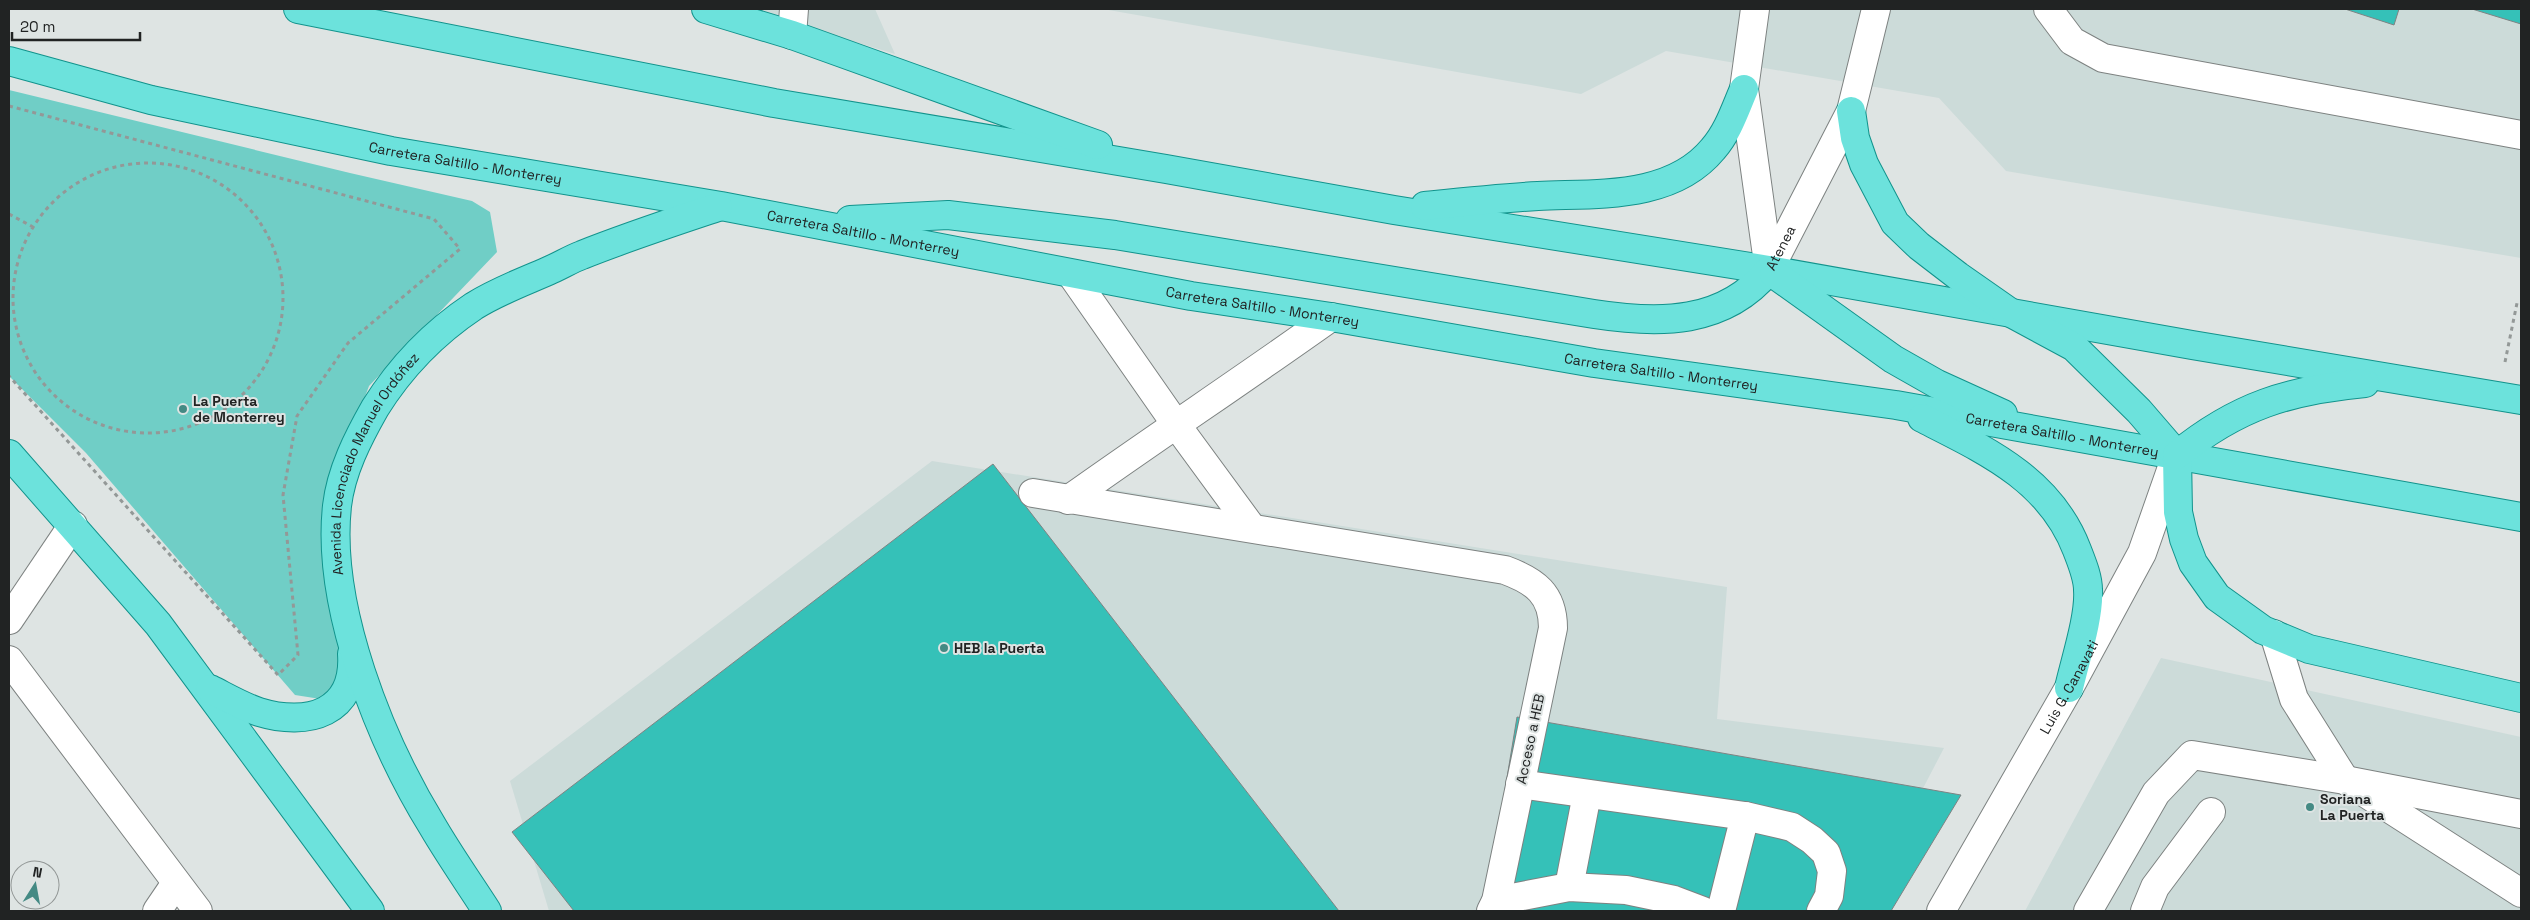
<svg xmlns="http://www.w3.org/2000/svg" width="2530" height="920" font-family="'Space Grotesk',sans-serif">
  <style>
    .built { fill: #ccdbd9 }
    .green { fill: #70cec6 }
    .building { fill: #35c1b8; stroke: #7e8383 }
    .lines { fill: none; stroke-linecap: round; stroke-linejoin: round }
    .minor-casing { stroke: #7d8281; stroke-width: 30 }
    .major-casing { stroke: #12938c; stroke-width: 30 }
    .path { stroke: #939897; stroke-width: 3; stroke-dasharray: 4 4; stroke-linecap: butt }
    .minor { stroke: #fff; stroke-width: 28 }
    .major { stroke: #6ce2dc; stroke-width: 28 }
    .poi-dot { fill: #448a84; stroke: #dee4e3; stroke-width: 2 }
    .labels { text-anchor: middle; dominant-baseline: central; stroke-width: 4; stroke-linejoin: round; paint-order: stroke }
    .street-label { font-size: 14px; fill: #212323; stroke: #dee4e3 }
    .poi-label { font-size: 14px; font-weight: bold; fill: #212323; stroke: #dee4e3; text-anchor: start }
  </style>
  <rect width="100%" height="100%" fill="#dee4e3"/>
  <path class="built" d="M746,9H875L895,54L796,24Z
    M1103,9H2521V258L2006,171L1939,98L1666,51L1581,94Z
    M932,461L1727,587L1717,719L1944,748L1859,911H549L510,781Z
    M2161,658L2521,737V911H2025Z"/>
  <path class="green" d="M9,90L350,173L472,201L490,212L497,252L369,386L331,488L345,674L327,700L295,695L86,453L9,376Z"/>
  <path class="building" d="M2345,9H2399L2394,25Z
    M2472,9H2521V24Z
    M993,464L1339,911H574L512,832Z
    M1517,717L1961,795L1891,911H1485Z"/>
  <g class="lines">
    <defs>
      <g id="minor">
        <path d="M1755,9L1744,89L1769,270"/>
        <path d="M2048,9L2072,41L2103,58L2521,135"/>
        <path d="M792,35L794,9"/>
        <path id="s1" d="M1769,270L1851,111L1876,9"/>
        <path d="M1071,274L1175,423L1252,528"/>
        <path d="M1033,493L1505,570C1535,581 1553,594 1553,628L1496,901L1491,911"/>
        <path d="M1068,500C1155,438 1244,379 1331,317"/>
        <path d="M9,620L73,525"/>
        <path d="M2274,634L2294,699L2345,780L2521,893"/>
        <path d="M9,660L198,911"/>
        <path d="M1520,784L1745,816L1792,827L1812,840L1826,853L1832,871L1829,896L1821,911"/>
        <path d="M1569,887L1587,794"/>
        <path d="M1496,901L1569,887L1626,890L1674,900L1703,911"/>
        <path d="M157,911L176,883"/>
        <path d="M1721,911L1745,816"/>
        <path id="s2" d="M1941,911L2069,688L2142,553L2176,456"/>
        <path d="M2088,911L2156,793L2192,755L2345,780L2521,814"/>
        <path d="M2145,911L2155,887L2211,812"/>
      </g>
      <g id="major">
        <path d="M298,9L774,103L1166,169L1394,210L1769,270L2192,345L2521,400"/>
        <path d="M706,9L792,35L1098,145"/>
        <path id="s3" d="M9,61L151,100L391,151L721,206L1191,296L1331,317L1594,363L1896,405L2521,517"/>
        <path d="M1851,111L1855,138L1864,164L1895,223L1919,246L1958,276L2011,313L2074,347L2139,411L2177,455L2178,512L2184,539L2193,563L2217,597L2263,630L2309,649L2521,698"/>
        <path d="M1425,206C1463,202 1500,198 1538,196C1596,193 1671,200 1713,149C1728,132 1735,110 1744,89"/>
        <path d="M850,220L948,215L1115,235L1594,314C1659,324 1724,325 1769,270"/>
        <path d="M1774,274L1893,359L1937,384L2003,414"/>
        <path d="M1922,418C1985,450 2050,479 2077,550C2082,563 2088,577 2088,590C2090,616 2075,661 2069,688"/>
        <path d="M9,454L158,624L370,911"/>
        <path d="M2177,455C2237,406 2289,390 2365,383"/>
        <path d="M210,689C226,697 243,707 259,712C308,727 356,713 352,654"/>
        <path id="s4" d="M487,911C469,883 450,856 433,827C380,741 326,607 337,506C341,471 358,438 375,408C400,368 435,332 474,306C498,291 523,282 548,271C560,266 571,259 582,255C627,237 673,222 718,207"/>
      </g>
    </defs>
    <use href="#minor" class="minor-casing"/>
    <use href="#major" class="major-casing"/>
    <path class="path" d="M9,106L434,219L460,249L348,343L297,416L283,495L298,655L278,675L9,376
      M13 298a135 135 0 1 1 270 0a135 135 0 1 1-270 0Z
      M9,214L33,227
      M2505,362L2517,303L2521,304"/>
    <use href="#minor" class="minor"/>
    <use href="#major" class="major"/>
  </g>
  <g class="poi-dot">
    <circle cx="183" cy="409" r="5"/>
    <circle cx="944" cy="648" r="5"/>
    <circle cx="2310" cy="807" r="5"/>
  </g>
  <g class="labels">
    <g class="street-label">
      <text stroke="none"><textPath href="#s3" startOffset="468">Carretera Saltillo - Monterrey</textPath></text>
      <text stroke="none"><textPath href="#s3" startOffset="872">Carretera Saltillo - Monterrey</textPath></text>
      <text stroke="none"><textPath href="#s1" startOffset="25">Atenea</textPath></text>
      <text stroke="none"><textPath href="#s3" startOffset="1278">Carretera Saltillo - Monterrey</textPath></text>
      <text stroke="none"><textPath href="#s3" startOffset="1682">Carretera Saltillo - Monterrey</textPath></text>
      <text stroke="none"><textPath href="#s3" startOffset="2088">Carretera Saltillo - Monterrey</textPath></text>
      <text stroke="none"><textPath href="#s4" startOffset="492">Avenida Licenciado Manuel Ordóñez</textPath></text>
      <text stroke="none"><textPath href="#s2" startOffset="258">Luis G. Canavati</textPath></text>
      <text transform="translate(1530 739) rotate(-78)">Acceso a HEB</text>
    </g>
    <g class="poi-label">
      <text x="193" y="401">La Puerta<tspan x="193" dy="16">de Monterrey</tspan></text>
      <text x="954" y="648">HEB la Puerta</text>
      <text x="2320" y="799">Soriana<tspan x="2320" dy="16">La Puerta</tspan></text>
    </g>
  </g>
  <rect width="2530" height="920" fill="none" stroke="#212323" stroke-width="20"/>
  <g transform="translate(35 885) rotate(11)"><circle r="24" fill="#dee4e3" stroke="#929796"/>
  <path d="M0-4L9 19L0 12L-9 19Z" fill="#448a84"/>
  <text y="-8" font-size="14" font-weight="bold" text-anchor="middle" fill="#212323">N</text>
  </g>
  <path d="M12 32v8h128v-8" fill="none" stroke="#212323" stroke-width="2.5"/>
  <text x="20" y="32" font-size="15" fill="#212323" stroke="#dee4e3" stroke-width="4" paint-order="stroke">20 m</text>
</svg>
